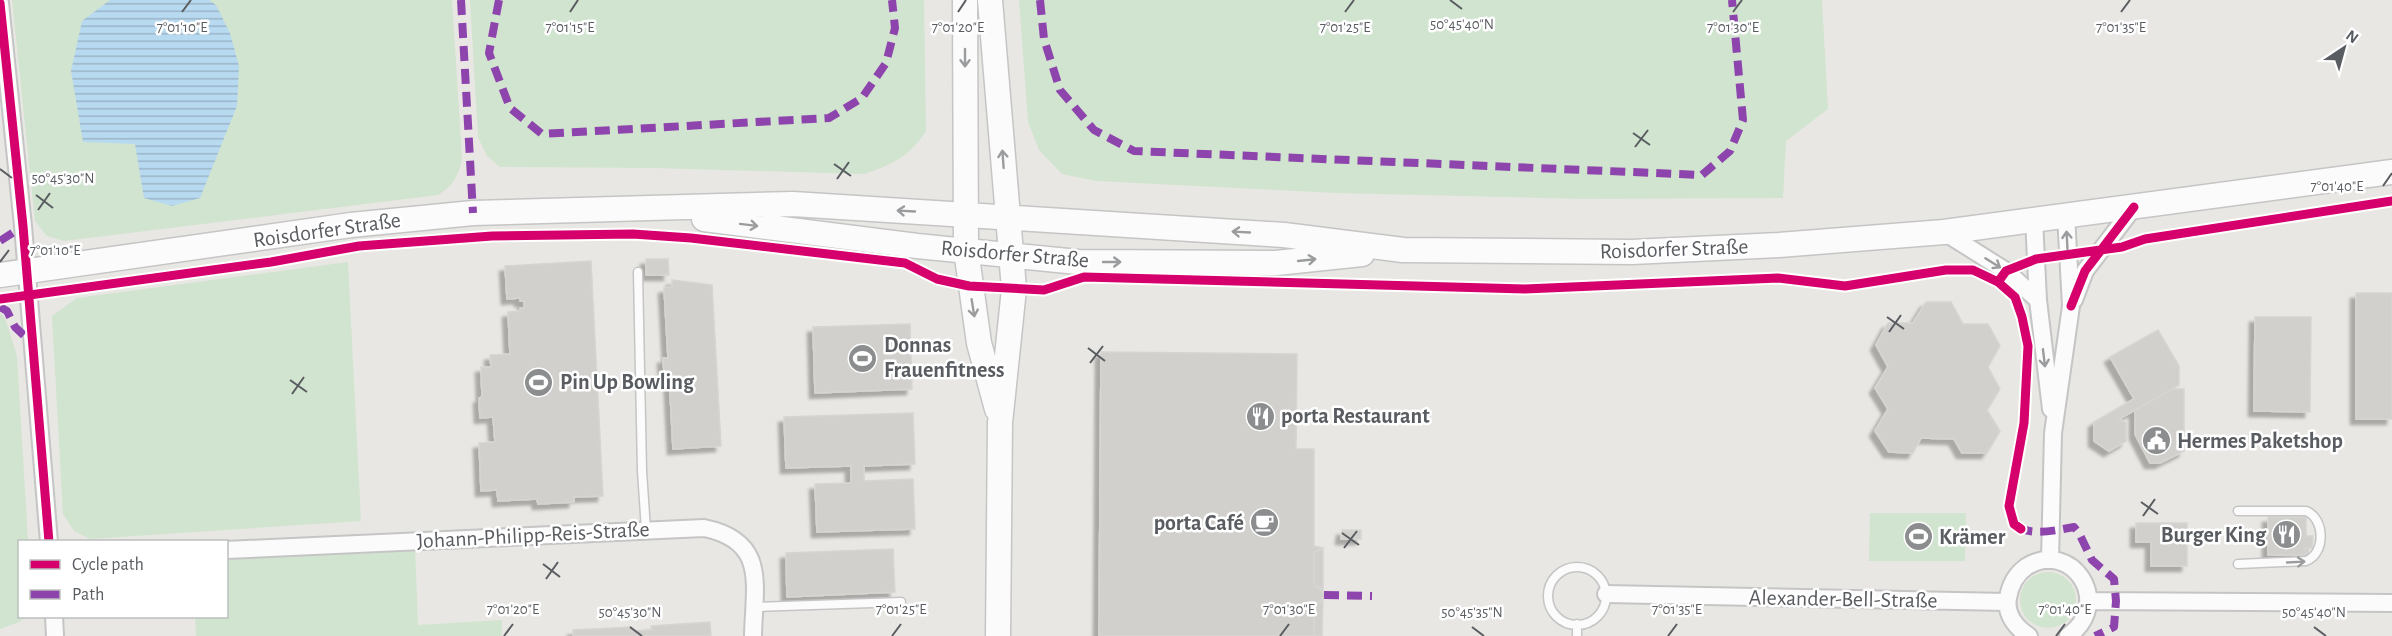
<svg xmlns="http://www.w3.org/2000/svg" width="2392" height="636" font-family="'Alegreya Sans',sans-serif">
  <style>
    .grass { fill: #d1e4cf }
    .water { fill: url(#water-rules) }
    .building { fill: #d1d0cd; stroke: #d7d5d2; stroke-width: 1.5; filter: url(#shadow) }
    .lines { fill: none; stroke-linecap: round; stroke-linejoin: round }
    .service-casing { stroke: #c5c5c5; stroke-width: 11 }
    .minor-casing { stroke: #c5c5c5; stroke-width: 20 }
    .secondary-casing { stroke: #c5c5c5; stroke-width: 27 }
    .service { stroke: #fcfbfb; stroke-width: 8 }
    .minor { stroke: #fcfbfb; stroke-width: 16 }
    .secondary { stroke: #fcfbfb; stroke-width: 24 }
    .quiet { stroke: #8e44ad; stroke-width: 8; stroke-dasharray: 15 8; stroke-linecap: butt }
    .cycleway-casing { stroke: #fff; stroke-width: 13 }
    .cycleway { stroke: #d6006c; stroke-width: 9 }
    .oneway { stroke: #9a9c9e }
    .ticks { fill: none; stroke: #595c60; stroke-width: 2 }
    .labels { text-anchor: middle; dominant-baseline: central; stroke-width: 5; stroke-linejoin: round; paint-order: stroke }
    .street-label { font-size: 22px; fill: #595c60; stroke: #fff }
    .poi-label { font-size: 22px; font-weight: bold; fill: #595c60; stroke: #fff; text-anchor: start }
    .ticks-label { font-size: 15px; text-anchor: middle; fill: #595c60; stroke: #fff; stroke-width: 5; stroke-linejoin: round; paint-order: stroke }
  </style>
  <defs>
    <pattern id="water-rules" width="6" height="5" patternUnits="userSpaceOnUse" patternTransform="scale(1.5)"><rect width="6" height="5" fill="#b8daf1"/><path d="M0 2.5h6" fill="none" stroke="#99b4c7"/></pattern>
    <filter id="shadow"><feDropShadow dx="-5.5" dy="5.5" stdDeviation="1.5" flood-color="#0004"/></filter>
  </defs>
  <rect width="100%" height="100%" fill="#e8e7e3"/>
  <path class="grass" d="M12,0H452L462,157C460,174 453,186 438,195L64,241L47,236L35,221Z
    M470,0H924L926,131C908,158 893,164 864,174L655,168L500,167L487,156L478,137Z
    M1019,0H1822L1828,109L1786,141L1783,198L1584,199L1337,193L1096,181L1062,174L1039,150L1028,122Z
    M348,262L361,521L90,539L74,531L63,514L52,316L77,298Z
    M0,313L5,318L17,356L28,541L20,542V616L26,617L19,622L0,629Z
    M1870,513H1966L1965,561H1869Z
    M415,545L418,625L502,620V636H196L195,617L226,616L227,559Z
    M2020 600a28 28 0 1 1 56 0a28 28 0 1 1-56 0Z"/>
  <path class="water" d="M110,0H209L216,5L230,33L239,66L237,106L200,198L172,206L144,198L135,144L83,142L71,71L82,21Z"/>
  <path class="building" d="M646,259H668L669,275H646Z
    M591,261L603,496L574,497V502L538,504L537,499L498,501L497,490L481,491L479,443L495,442L493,417L480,418L479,398L482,397L481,367H491L490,355L510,354L508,312L520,311V308H524V301H520V298L507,299L505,266Z
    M672,280L712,285L721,446L673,449L669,373H664L663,358H668L664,288L672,287Z
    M2356,293H2392V419H2356Z
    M1926,302H1951L1963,324H1988L2000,346L1988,367L2000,389L1987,410L2000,431L1987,453H1962L1954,439L1921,438L1913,453L1889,452L1875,431L1888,409L1875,388L1888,367L1876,345L1888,323H1913Z
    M2255,317H2311L2310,412L2254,411Z
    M910,324L912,389L815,393L813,327Z
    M2158,330L2179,366V385L2119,419L2126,423V441L2109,451L2094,441V422L2134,399L2110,357Z
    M1101,352L1297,354L1296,449H1314V546L1323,548L1314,552V585L1321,588L1324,595L1321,602L1314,605V636H1099Z
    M2173,389H2184V451L2160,463H2150L2135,434V410Z
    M913,413L915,464L864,466V481L913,479L915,529L817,532L815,484L851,483V466L786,468L784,417Z
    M2268,517H2306V536H2313L2312,548H2306V555H2268Z
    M2136,523H2187V566H2151V542H2136Z
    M1342,530H1361V539H1341Z
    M1323,548V591L1314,585V553Z
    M893,549L895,592L787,597L786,553Z
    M1323,599L1322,636H1314V605Z
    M710,622L711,636H573V630L631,627L632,631L652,630L651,626Z"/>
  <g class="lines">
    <defs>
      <path id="service" d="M638,272L642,471L646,530
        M2238,511H2306C2325,518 2326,554 2306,561L2238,564
        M1548 596a29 29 0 1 1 58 0a29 29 0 1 1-58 0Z
        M754,607L901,602
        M1577,636V624"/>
      <path id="minor" d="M0,3L23,226L49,542
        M2034,219L2038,300L2051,409
        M1944,232L2006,271L2038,300
        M2074,300L2085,271L2134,207
        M226,550L704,528C768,541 754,585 753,636
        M2050,560L2053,433L2071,306L2066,215
        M1606,594L2007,602
        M2090,601L2392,603
        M54,616L55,636
        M2029,636C2016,628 2005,614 2008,598C2010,585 2015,575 2026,567C2071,538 2115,603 2068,636"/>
      <path id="secondary" d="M965,0L966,250L979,343L997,409
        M990,0L1014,289L1000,423L998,636
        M704,219L917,246L1078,262L1276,263L1362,254
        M0,275L351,225L473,213L793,204L1284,235L1403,250L1632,252L1779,245L1944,232L2392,172"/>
    </defs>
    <use href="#service" class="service-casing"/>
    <use href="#minor" class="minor-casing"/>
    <use href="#secondary" class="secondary-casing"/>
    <use href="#service" class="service"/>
    <use href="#minor" class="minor"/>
    <use href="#secondary" class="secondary"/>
    <path class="quiet" d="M461,0L473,213
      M499,0L489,53L510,108L542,134L829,118L862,98L886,63L895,28L892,0
      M1040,0L1044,39L1060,90L1094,130L1134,151L1702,175L1730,151L1743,120L1732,0
      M0,241L23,226
      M0,307L7,311L15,327L32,343
      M2018,527C2033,536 2057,530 2074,527L2079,533L2092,560L2114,579L2116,601L2114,627L2095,636
      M1324,595L1372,596"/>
    <defs>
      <path id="cycleway" d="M0,3L23,226L49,542
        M1998,282L2006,271L2036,259L2122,247L2145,239L2392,201
        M0,299L271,262L359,246L492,236L633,234L691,238L905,263L937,279L969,286L1044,290L1084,277L1525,289L1778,278L1845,286L1946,270H1973L1998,282L2015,297L2022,317L2028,346L2024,423L2009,506L2014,524L2021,529
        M2071,306L2085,271L2134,207"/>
    </defs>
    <use href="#cycleway" class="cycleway-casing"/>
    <use href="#cycleway" class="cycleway"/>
  </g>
  <defs><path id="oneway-shaft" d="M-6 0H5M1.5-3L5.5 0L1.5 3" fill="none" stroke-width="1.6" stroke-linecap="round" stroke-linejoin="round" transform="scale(1.5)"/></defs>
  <g class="oneway">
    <use href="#oneway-shaft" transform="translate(965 58) rotate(90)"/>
    <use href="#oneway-shaft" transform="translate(1003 159) rotate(-94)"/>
    <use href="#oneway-shaft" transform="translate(906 211) rotate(-177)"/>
    <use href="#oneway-shaft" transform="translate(749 225) rotate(7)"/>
    <use href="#oneway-shaft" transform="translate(1241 232) rotate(-177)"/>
    <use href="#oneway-shaft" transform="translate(2067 240) rotate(-93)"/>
    <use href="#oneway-shaft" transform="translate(1307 260) rotate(-6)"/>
    <use href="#oneway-shaft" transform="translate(1112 262)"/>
    <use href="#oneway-shaft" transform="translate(1993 263) rotate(32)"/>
    <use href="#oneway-shaft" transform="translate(973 308) rotate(81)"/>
    <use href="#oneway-shaft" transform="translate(2044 358) rotate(83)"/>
    <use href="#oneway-shaft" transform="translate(2296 562) rotate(-3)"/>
  </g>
  <path class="ticks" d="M1450,0L1462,9M182,12L191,0M570,12L578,0M958,12L966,0M1345,12L1354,0M1733,12L1742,0M2121,12L2130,0M1633,133L1650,145M1635,147L1648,130M834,164L851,176M0,169L12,178M837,179L849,162M2383,186L2392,173M36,195L53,208M38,210L50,193M0,262L9,250M1887,317L1904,329M1889,332L1901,315M1088,348L1105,361M1090,363L1103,346M290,380L307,392M292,394L304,377M2141,502L2158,514M2143,516L2155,499M1342,533L1359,545M1344,548L1357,531M543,564L560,577M546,579L558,562M630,627L642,636M1472,627L1484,636M2314,627L2326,636M504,636L513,624M892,636L901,624M1280,636L1289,624M1668,636L1677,624M2056,636L2065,624"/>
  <defs>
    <symbol id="stadium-disc" viewBox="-11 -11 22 22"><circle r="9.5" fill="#8b8d8e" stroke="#fff"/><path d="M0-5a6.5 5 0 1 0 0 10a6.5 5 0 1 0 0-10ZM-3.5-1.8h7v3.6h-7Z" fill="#fff"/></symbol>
    <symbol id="restaurant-disc" viewBox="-11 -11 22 22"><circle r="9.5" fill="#8b8d8e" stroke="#fff"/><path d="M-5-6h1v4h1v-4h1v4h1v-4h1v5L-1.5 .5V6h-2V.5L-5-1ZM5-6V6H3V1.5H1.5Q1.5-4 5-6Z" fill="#fff"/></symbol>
    <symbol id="civic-disc" viewBox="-11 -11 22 22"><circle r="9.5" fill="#8b8d8e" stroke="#fff"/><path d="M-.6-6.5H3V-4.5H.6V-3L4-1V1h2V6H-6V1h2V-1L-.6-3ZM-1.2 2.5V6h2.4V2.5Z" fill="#fff"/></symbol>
    <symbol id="cafe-disc" viewBox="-11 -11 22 22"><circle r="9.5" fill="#8b8d8e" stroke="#fff"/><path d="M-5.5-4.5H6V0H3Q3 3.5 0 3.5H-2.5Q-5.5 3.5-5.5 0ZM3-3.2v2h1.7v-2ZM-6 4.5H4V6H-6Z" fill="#fff"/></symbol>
  </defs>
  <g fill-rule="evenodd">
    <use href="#stadium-disc" x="846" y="342" width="33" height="33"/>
    <use href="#stadium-disc" x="522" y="366" width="33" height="33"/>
    <use href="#restaurant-disc" x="1244" y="400" width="33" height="33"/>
    <use href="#civic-disc" x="2140" y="424" width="33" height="33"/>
    <use href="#cafe-disc" x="1248" y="506" width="33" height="33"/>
    <use href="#restaurant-disc" x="2270" y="518" width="33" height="33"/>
    <use href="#stadium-disc" x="1902" y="520" width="33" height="33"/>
  </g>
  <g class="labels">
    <g class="street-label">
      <text transform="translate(327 230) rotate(-8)">Roisdorfer Straße</text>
      <text transform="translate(1674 249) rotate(-2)">Roisdorfer Straße</text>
      <text transform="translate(1015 254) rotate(5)">Roisdorfer Straße</text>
      <text transform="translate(533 535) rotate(-3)">Johann-Philipp-Reis-Straße</text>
      <text transform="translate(1843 599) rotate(1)">Alexander-Bell-Straße</text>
    </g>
    <g class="poi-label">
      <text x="884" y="345">Donnas<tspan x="884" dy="25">Frauenfitness</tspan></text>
      <text x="560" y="382">Pin Up Bowling</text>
      <text x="1281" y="416">porta Restaurant</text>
      <text x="2177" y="441">Hermes Paketshop</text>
      <text x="1244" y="523" text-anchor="end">porta Café</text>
      <text x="2266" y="535" text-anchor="end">Burger King</text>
      <text x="1939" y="537">Krämer</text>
    </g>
  </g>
  <g class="ticks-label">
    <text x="1462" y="29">50°45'40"N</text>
    <text x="182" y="32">7°01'10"E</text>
    <text x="570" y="32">7°01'15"E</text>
    <text x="1345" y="32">7°01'25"E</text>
    <text x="1733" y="32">7°01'30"E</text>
    <text x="2121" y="32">7°01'35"E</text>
    <text x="958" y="32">7°01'20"E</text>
    <text x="63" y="183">50°45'30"N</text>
    <text x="2337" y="191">7°01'40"E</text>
    <text x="55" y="255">7°01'10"E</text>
    <text x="513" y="614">7°01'20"E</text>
    <text x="901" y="614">7°01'25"E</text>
    <text x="1289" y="614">7°01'30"E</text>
    <text x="1677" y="614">7°01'35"E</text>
    <text x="2065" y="614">7°01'40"E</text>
    <text x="630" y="617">50°45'30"N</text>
    <text x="1472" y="617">50°45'35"N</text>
    <text x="2314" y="617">50°45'40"N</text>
  </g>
  <rect x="18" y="540" width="210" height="78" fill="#ffffff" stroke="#bdbebf" stroke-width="1.5"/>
  <rect x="30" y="560" width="30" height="9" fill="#d6006c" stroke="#bdbebf" stroke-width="1.5"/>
  <text x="72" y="570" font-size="18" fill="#595c60">Cycle path</text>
  <rect x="30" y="590" width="30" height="9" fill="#8e44ad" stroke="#bdbebf" stroke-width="1.5"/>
  <text x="72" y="600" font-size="18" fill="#595c60">Path</text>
  <g transform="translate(2344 48) rotate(36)" stroke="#ffffff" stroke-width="4.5" paint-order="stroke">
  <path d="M0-4.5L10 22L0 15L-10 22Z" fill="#595c60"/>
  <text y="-9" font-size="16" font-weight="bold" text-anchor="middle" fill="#595c60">N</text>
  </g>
</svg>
